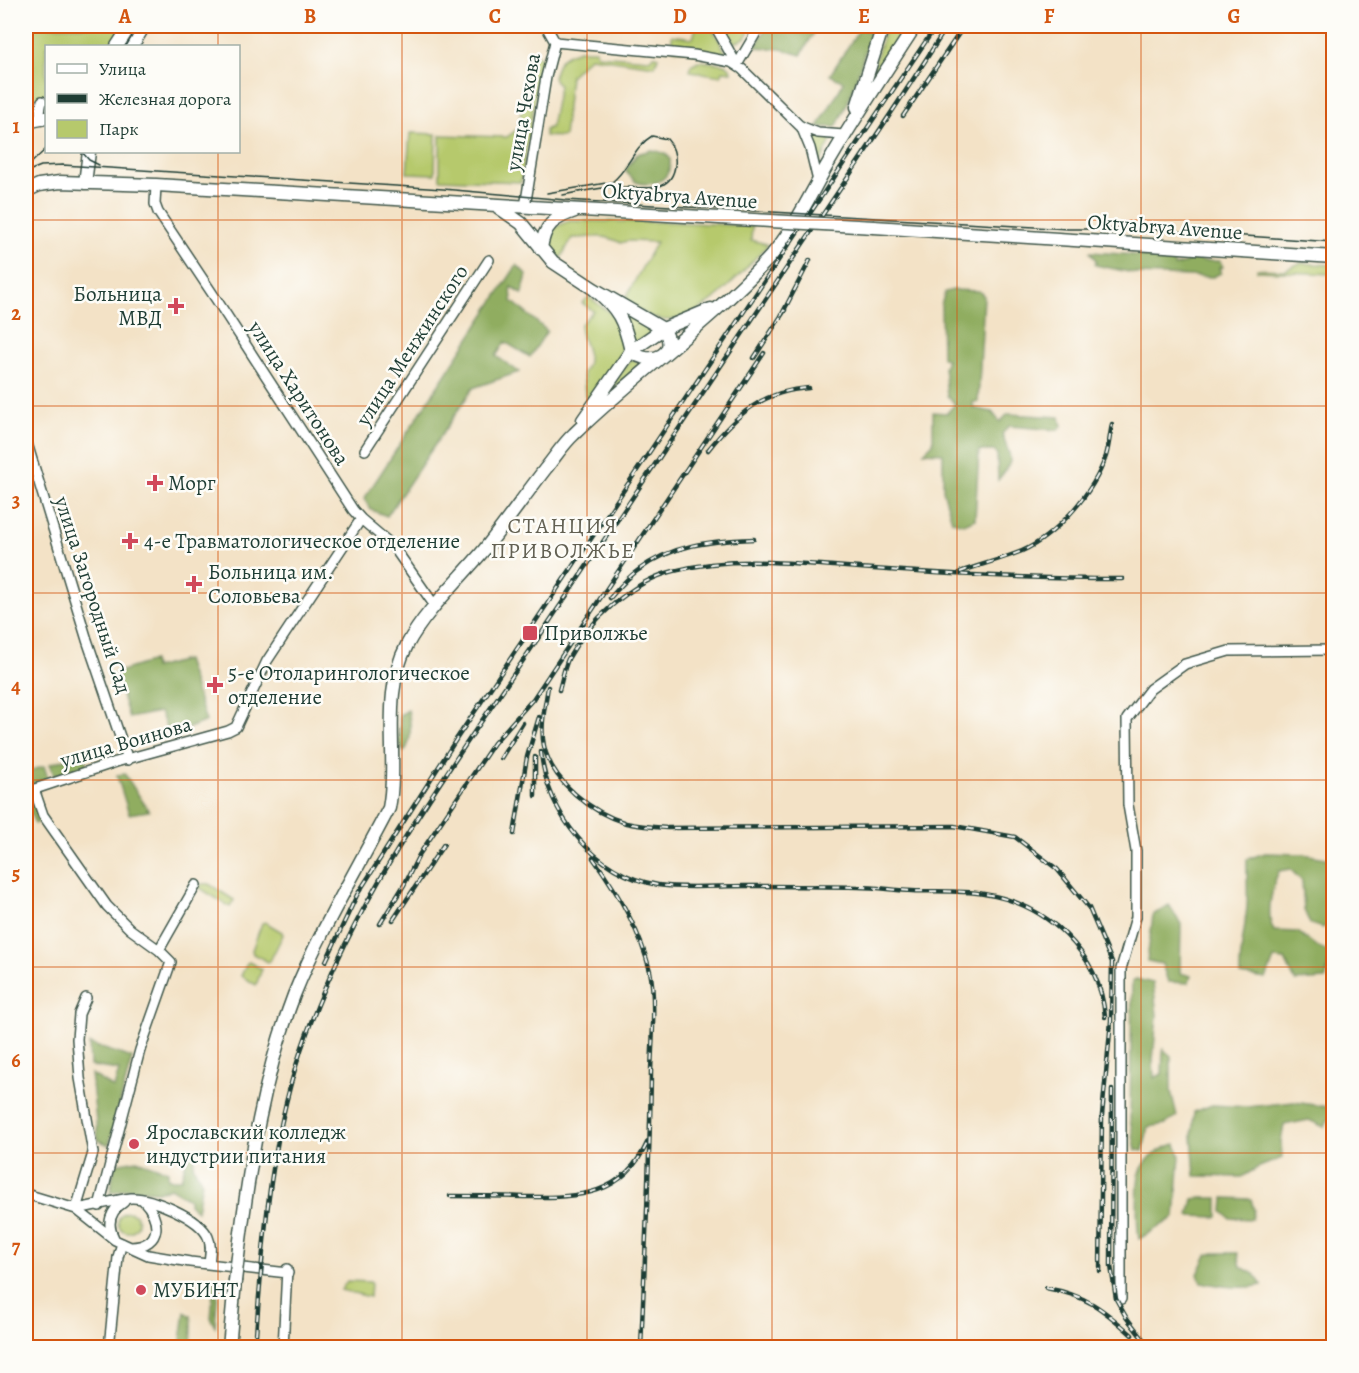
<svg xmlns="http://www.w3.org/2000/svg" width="1359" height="1373" font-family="Alegreya,serif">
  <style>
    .green { fill: #b6c96c; stroke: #6a8350; stroke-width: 1.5 }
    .forest { fill: #90ad60; stroke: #58754a; stroke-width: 1.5 }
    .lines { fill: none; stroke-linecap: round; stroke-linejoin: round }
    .minor-casing { stroke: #3f564a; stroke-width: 12 }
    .major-casing { stroke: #3f564a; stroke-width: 15 }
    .minor { stroke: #fff; stroke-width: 9 }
    .major { stroke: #fff; stroke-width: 12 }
    .tram { stroke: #1f3d34; stroke-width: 1.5 }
    .rail-casing { stroke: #1f3d34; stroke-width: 4.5 }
    .rail { stroke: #fdfcf7; stroke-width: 2; stroke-dasharray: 7; stroke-linecap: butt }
    .major-bridge-casing { stroke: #3f564a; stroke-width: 15; stroke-linecap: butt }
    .major-bridge { stroke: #fff; stroke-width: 12 }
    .grid { fill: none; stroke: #d45610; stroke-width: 1.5; stroke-opacity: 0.55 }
    .poi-dot { fill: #d1495b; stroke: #fdfcf7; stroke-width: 2 }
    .labels { text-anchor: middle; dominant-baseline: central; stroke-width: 5; stroke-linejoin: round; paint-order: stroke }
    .street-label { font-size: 21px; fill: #1f3d34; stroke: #fdfcf7 }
    .poi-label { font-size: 21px; fill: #1f3d34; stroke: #fdfcf7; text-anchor: start }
    .neighbourhood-label { font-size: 22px; letter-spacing: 1.5px; fill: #636153; stroke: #fdfcf7 }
    .neatline { fill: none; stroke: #d45610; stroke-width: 2 }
    .grid-label { font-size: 20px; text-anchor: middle; font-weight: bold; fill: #d45610 }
  </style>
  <rect width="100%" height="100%" fill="#fdfcf7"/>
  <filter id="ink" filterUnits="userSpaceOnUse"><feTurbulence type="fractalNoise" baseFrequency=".0167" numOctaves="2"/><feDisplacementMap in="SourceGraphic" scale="12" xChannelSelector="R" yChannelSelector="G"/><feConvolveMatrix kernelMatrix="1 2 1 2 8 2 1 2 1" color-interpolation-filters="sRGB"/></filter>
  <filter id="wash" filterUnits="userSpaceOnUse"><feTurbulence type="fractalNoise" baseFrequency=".008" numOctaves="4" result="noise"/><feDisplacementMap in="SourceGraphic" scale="24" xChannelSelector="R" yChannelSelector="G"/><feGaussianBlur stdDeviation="1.35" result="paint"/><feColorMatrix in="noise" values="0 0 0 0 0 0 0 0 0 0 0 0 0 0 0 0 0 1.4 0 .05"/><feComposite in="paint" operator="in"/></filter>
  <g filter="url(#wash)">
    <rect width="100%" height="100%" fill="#f3e2c6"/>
    <path class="green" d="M26,26H124L111,46H46V102C41,107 34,110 26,108Z
      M699,26H711L726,53L722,55L674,49L672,45V35L693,38L696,28Z
      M723,26H752L745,38L734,43Z
      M886,26H908L869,82Z
      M579,50H596L597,55L649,59L654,55L658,57L655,66L590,57L570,76L564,137L545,136V130L551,127L559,86L553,78C558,59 561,56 579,50Z
      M532,55L542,57L521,182L440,179V135L507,137L519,128L527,60Z
      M698,61L725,64L730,68L731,72L723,71L721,76L690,71L691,65Z
      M410,133L436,134L435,174L407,173Z
      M809,134L832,138L818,167Z
      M569,221L669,222L752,226L751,240L766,244L767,246C742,271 703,322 665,320C651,319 638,309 627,303L625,299L656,242L627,241L621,243C599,232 593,239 572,238L561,258L549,250L546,243C552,230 555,226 569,221Z
      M1300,263L1333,265V274L1257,271V269L1285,270Z
      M589,297L614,316L624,344L619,358L593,396L588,398L585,395L583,372C596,356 580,342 580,325L593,311L582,303Z
      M619,309L657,329L633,345Z
      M631,358L643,364L602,399Z
      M202,884H209L234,900L230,907L198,887Z
      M265,922L282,932L283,935L270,961L268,962L253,954L252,950L262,923Z
      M249,962L262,969L256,985L241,976L247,963Z
      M118 1222a10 10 0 1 1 20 0a10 10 0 1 1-20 0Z
      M347,1281L371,1282L370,1297L341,1290Z"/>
    <path class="forest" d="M768,26H818L801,55L781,49L755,47Z
      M860,28L870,32C862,65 852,97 836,127H818L844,82L830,75Z
      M651,150C657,151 665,152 669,157C671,160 670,163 670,166C668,182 650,187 636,182L625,171L637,154Z
      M1090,252L1170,257L1175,266L1185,263L1190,257L1204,261H1220L1223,267L1219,268L1221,273L1213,277L1138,274L1095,265L1096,260Z
      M517,265L527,275L522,294L511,287L512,301L547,331L530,357L505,342L496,356L519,372L473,388L387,516L371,510L364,499Z
      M953,290L979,291L984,296L978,402H973V408L992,412L1000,422L1008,414L1060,417L1062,426L1057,430L1009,426L1002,434C1010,459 1017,458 998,480L997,454L994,451H979L975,519L964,524L952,521L943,490V453L924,452L933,443V412L947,413L955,404L947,396L944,367L947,359L942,358L941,305L945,292Z
      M186,660L206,721L170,736L160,712L129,718L115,673L153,661L154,668Z
      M408,710C411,724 413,741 404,752L399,743L400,715Z
      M84,753L88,765L54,776L50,764Z
      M44,766L48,778L26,786V772Z
      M124,773L149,811L129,814L117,776Z
      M35,800L43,820L35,824L26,803Z
      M1265,853L1303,854L1326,858L1332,868L1327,904L1329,923L1323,928L1310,924L1304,910L1302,881L1290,869L1279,871C1272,886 1265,916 1274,931L1298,932L1316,946L1330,952L1326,979L1295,981L1285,960L1274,959L1266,979L1240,975C1239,954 1244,935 1246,915C1249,896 1246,877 1247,859Z
      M1169,905L1181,924L1180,973L1191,976L1189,983L1168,982L1162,964L1147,961L1153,915Z
      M1136,979L1153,983L1157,1015L1153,1060L1154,1078L1162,1074L1163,1049L1171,1056V1091L1177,1116L1166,1124L1148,1127L1143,1151L1136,1150L1130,1120L1132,981Z
      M89,1044L132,1058L109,1145L98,1140L91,1074L114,1088L119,1070L90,1066Z
      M1294,1102L1328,1107L1332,1114L1324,1127L1309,1120L1284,1125L1281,1141L1282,1158L1257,1168L1242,1177L1195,1176L1192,1136L1194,1112L1212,1105L1247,1107Z
      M1176,1144L1180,1156L1175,1217L1139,1239C1137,1229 1136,1181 1140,1173C1145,1158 1162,1147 1176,1144Z
      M189,1151L195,1153L193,1165L202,1182L197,1211L189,1204V1199L170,1188C159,1194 143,1189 130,1189C124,1189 117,1191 110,1193L115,1164L137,1160L168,1171V1179H181Z
      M1200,1198H1218V1217L1189,1216L1193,1199Z
      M1224,1198L1251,1199L1254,1210L1252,1219L1230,1218L1223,1212Z
      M1214,1253H1238L1241,1267L1254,1274L1262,1285C1242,1290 1221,1286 1201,1282L1198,1274L1207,1255Z
      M214,1278L218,1286L215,1326L211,1320Z
      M185,1312L191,1316C194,1327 190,1336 192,1347H180Z"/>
  </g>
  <g filter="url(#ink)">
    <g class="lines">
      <defs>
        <path id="minor" d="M715,26L737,65
          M555,42L694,55L731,62L742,69L800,126L818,133L844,135
          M737,65L760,26
          M41,119L40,111L42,101
          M801,126L810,148L818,181
          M156,185L155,204L158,212L216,299L353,510L361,519L393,546L435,606
          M525,207L546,77L555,42L546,26
          M26,440L87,640L128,760
          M365,450L489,260
          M34,789L43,815L107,906L130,929L159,950L171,962L140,1050L99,1206
          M26,792L116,762L228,731L236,727L267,661L361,519
          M159,950L196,885
          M26,1194L76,1209L115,1240L148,1255L190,1262L288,1273
          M76,1209L93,1153L80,1078L77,1039L79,1014L86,998
          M76,1209C94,1206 115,1200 131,1198C151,1197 200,1218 208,1237C212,1246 210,1254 209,1264
          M114,1238C106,1223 110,1211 124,1202
          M131,1247C163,1246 161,1218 143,1200
          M1121,1299V969L1136,917V851L1128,805L1127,719L1150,689L1185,664L1229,651L1334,650
          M109,1348L118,1257L122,1243
          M283,1348L287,1269"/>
        <path id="major" d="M117,46L130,26
          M132,46L144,26
          M857,107L883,26
          M26,122L46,118
          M85,183L89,152
          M26,191L39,185L60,182L156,185L771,221
          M498,207L521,223L553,262L594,289L663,329C681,353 651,368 631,351C624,321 619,309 594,289
          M874,227L1334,257
          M541,249C544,225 554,218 575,211
          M583,420L631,351L663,329L711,309
          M239,1248C250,1162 263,1077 294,995C320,930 357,870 389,808C399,754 380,696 407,645C425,611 459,580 484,550C505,524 525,495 546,468C555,457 563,444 574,434C637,373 710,322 770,257C795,229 810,194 829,162C856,115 886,71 915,26
          M229,1348L235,1281"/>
      </defs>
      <use href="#minor" class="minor-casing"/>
      <use href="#major" class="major-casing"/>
      <use href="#minor" class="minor"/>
      <use href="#major" class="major"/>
      <path class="tram" d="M126,46L138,26
        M82,152L89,160L99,165
        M26,168L46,149
        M26,172L41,166L63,165L443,189L566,200L1068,229H1142L1334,242
        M547,193L612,182C629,169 633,147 652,136L667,139C679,151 679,179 660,186C644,191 626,185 609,187C594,189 578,192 563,195"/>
      <defs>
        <path id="rail" d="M903,116L964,26
          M781,316L810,260
          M754,358L785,310
          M708,450C736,415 762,391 809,388
          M960,572C980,565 1002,559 1022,551C1056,536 1094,492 1106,456C1109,446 1110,434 1112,424
          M610,598C618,589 627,578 637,571C673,544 710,541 754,539
          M548,687C545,706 540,727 544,746C552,782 592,813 626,823C639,826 653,827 667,828L954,826L1015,837L1057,869L1089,908L1112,962L1111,1021L1102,1115L1100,1271
          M559,690C562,680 564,668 568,659C588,622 632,581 674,571C739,554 807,565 873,569C956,575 1039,579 1123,579
          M541,752C547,814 594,874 658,885C682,889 719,886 744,886C782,886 820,886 858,887C876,887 894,890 912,891C936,892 960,890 984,894C1046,903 1100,953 1105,1017
          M535,757V796
          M501,758L523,723
          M514,834L527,757L539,717
          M593,858C617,891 640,931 650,971C656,999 652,1042 651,1071C650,1163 645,1255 641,1348
          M393,920L444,844
          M380,924L404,885L419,855L494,743L533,699L764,353
          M326,961L357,895L457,738L936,26
          M1112,1090L1111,1266L1116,1299L1126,1317L1150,1348
          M450,1196C475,1196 499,1196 524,1197C577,1197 623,1198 648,1141
          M1046,1288C1086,1295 1103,1309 1132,1335
          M255,1348C263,1242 270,1133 307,1033C360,887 455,762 541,634C629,503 716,372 804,242C853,170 902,99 947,26"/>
      </defs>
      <use href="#rail" class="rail-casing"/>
      <use href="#rail" class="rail"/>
      <defs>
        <path id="major-bridge" d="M771,221L874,227
          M235,1281L239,1248"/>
      </defs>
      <use href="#major-bridge" class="major-bridge-casing"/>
      <use href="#major-bridge" class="major-bridge"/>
    </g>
  </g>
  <path class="grid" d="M218,26V46M402,26V1348M587,26V1348M772,26V1348M957,26V1348M1141,26V1348M218,152V1348M26,220H1334M26,406H1334M26,593H1334M26,780H1334M26,967H1334M26,1153H1334"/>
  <g class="poi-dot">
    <path d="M173 297h6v6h6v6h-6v6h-6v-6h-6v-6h6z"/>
    <path d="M152 474h6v6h6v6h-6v6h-6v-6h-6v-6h6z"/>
    <path d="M127 532h6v6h6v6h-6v6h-6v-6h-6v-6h6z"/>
    <path d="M191 575h6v6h6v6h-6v6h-6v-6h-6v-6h6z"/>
    <rect x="522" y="625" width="16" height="16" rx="3"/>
    <path d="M212 676h6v6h6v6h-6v6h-6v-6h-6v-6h6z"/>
    <circle cx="134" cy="1144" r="6"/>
    <circle cx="141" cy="1290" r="6"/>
  </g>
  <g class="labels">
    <g class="street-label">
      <text transform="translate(523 112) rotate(-80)">улица Чехова</text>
      <text transform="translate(680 196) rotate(4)">Oktyabrya Avenue</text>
      <text transform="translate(1165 227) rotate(4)">Oktyabrya Avenue</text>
      <text transform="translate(412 345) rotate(-57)">улица Менжинского</text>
      <text transform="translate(299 393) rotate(57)">улица Харитонова</text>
      <text transform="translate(93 595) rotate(72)">улица Загородный Сад</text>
      <text transform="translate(126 742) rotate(-16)">улица Воинова</text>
    </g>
    <g class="poi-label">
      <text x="162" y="294" text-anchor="end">Больница<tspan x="162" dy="24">МВД</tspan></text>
      <text x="168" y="483">Морг</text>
      <text x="144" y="541">4-е Травматологическое отделение</text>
      <text x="208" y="572">Больница им.<tspan x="208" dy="24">Соловьева</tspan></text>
      <text x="544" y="633">Приволжье</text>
      <text x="228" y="673">5-е Отоларингологическое<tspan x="228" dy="24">отделение</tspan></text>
      <text x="146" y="1132">Ярославский колледж<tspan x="146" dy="24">индустрии питания</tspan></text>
      <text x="153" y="1290">МУБИНТ</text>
    </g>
    <g class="neighbourhood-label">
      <text x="563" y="526">СТАНЦИЯ<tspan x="563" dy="25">ПРИВОЛЖЬЕ</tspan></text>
    </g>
  </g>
  <rect width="1359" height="1373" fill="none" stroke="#fdfcf7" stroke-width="66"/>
  <rect x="45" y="45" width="195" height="108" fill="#fdfcf7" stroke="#a4b0a9" stroke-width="1.5"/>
  <rect x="57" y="64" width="30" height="9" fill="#ffffff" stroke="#a4b0a9" stroke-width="1.5"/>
  <text x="99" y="75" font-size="18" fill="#1f3d34">Улица</text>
  <rect x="57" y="94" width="30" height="9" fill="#1f3d34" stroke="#a4b0a9" stroke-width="1.5"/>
  <text x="99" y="105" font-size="18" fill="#1f3d34">Железная дорога</text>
  <rect x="57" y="120" width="30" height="18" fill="#b6c96c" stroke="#a4b0a9" stroke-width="1.5"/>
  <text x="99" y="135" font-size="18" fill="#1f3d34">Парк</text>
  <rect x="33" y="33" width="1293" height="1307" class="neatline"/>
  <g class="grid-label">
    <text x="125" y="23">A</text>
    <text x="310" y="23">B</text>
    <text x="495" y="23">C</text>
    <text x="680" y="23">D</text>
    <text x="864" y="23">E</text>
    <text x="1049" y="23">F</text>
    <text x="1234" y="23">G</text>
    <text x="16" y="133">1</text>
    <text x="16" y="320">2</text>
    <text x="16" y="507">3</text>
    <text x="16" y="693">4</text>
    <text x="16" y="880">5</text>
    <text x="16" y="1067">6</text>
    <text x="16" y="1253">7</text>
  </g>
</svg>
